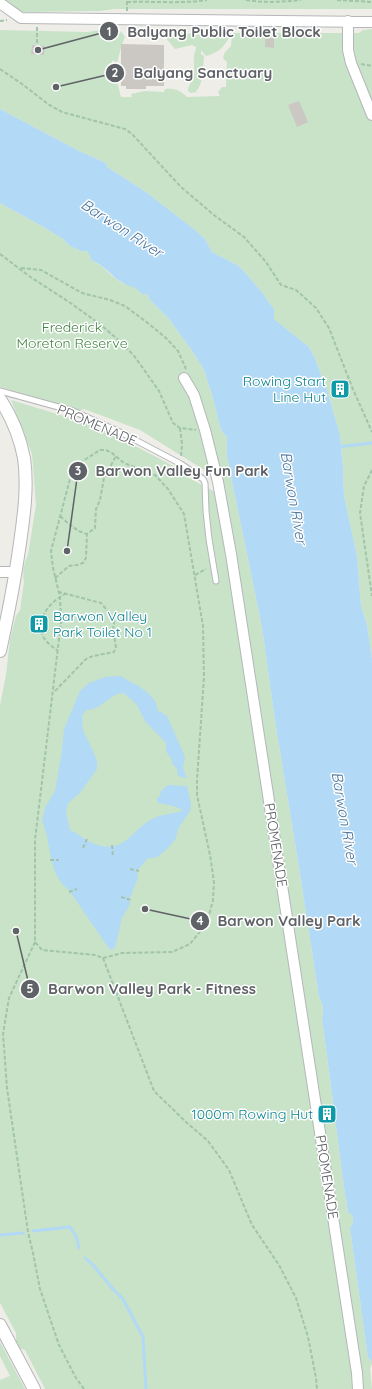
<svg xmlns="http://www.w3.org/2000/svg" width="372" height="1389" font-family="Quicksand,sans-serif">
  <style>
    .green { fill: #c8e3c8 }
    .water { fill: #b2d9f5 }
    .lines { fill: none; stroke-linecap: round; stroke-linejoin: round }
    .stream { stroke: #b2d9f5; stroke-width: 3 }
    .building { fill: #cbc8c4 }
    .service-casing { stroke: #b5b7ba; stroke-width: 7 }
    .minor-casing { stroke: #b5b7ba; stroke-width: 12 }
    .tertiary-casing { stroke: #b5b7ba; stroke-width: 14 }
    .path { stroke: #a1c4ab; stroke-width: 2; stroke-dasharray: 4 2; stroke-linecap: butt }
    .service { stroke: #fff; stroke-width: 5 }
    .minor { stroke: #fff; stroke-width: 10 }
    .tertiary { stroke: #fff; stroke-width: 12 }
    .labels { text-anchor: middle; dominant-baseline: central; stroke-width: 3; stroke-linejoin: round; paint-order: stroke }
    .park-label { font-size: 14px; fill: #418343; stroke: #fff }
    .culture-label { font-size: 14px; fill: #0d838f; stroke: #fff; text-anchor: end }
    .street-label { font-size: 14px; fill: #5f6266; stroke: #fff }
    .water-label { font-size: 15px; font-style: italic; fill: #4c769d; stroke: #fff }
    .leader { fill: none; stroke: #5f6266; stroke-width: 1.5 }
    .callout-dot { fill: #5f6266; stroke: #fff; stroke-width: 1.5 }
    .mark-label { font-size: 12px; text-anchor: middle; font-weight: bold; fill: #fff }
    .callout-label { font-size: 15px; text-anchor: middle; font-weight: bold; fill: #5f6266; stroke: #fff; stroke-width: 3; stroke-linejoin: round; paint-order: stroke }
  </style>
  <rect width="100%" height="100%" fill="#efede8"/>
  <path class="green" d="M0,0H372V9H114L100,11L21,12L0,10Z
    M223,28L227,31L229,38C223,48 218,53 206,56L201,50V54L204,56C203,68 204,82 196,92L191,93L188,91C188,85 193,81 194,76C195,69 193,62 194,56C194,53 196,51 196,47L192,45L175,49L166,38L167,32L172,29H178L183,32L189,34L195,32L207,34L217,29Z
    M107,29C115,30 121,29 125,37L122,44L117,63L112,60V66L116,65L118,67L117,81L121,97H132L131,94L145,91L164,92L165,89C174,88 180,90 187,97L220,96L218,92L222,87H226L227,62L223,58L225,52L231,46L232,33H359L363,30L372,29V659L367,625L361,606L357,556L344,496L343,468L340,435L327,390L314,356L309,347L274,319V309L261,291L239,266L212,252L205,239L195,230L146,192L107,167L106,163L79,151L0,109V30L87,32Z
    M0,203L47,229L63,239L70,246L81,251H87L90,255L91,260L103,267L111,275L122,283L130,285L147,294L150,300L169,319L193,352L204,370L213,398L221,430L227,437V457L262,627L276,727L299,867L319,997C323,1004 324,1010 322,1018L344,1187L348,1212L353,1216V1222L350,1228L368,1358L371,1360L372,1364L370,1368L372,1389H45L25,1350L19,1348L16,1342V1333L0,1303V705L6,675L10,639L16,616L20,610L24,582C22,574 24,562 28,555L36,505L32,454L11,400L87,423L116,436L183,471L184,475L224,497L218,471L209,473L140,430L84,409L78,411L0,387Z
    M0,1342L25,1389H0V1380L10,1376L0,1356Z"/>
  <path class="water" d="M0,109L79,151L106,163L107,167L146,192L195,230L205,239L212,252L239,266L261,291L274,309V319L309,347L314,356L327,390L340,435L343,468L344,496L357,556L361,606L367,625L372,659V1364L371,1360L368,1358L350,1228L353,1222V1216L348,1212L344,1187L322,1018C324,1010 323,1004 319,997L299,867L276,727L262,627L227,457V437L221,430L213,398L204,370L193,352L169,319L150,300L147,294H142C135,285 128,287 120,281C113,277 109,271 102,266C99,264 95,262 91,260L90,255L87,251H81L70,246L63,239L47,229L0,203Z
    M121,676C133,684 149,689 156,703C157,706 157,709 159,712H162L163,714L167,716L185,757L183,768L187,778L178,776L177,769L172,763V760L166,751V743L145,721L137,705L124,693C109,693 103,710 86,710L82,716L83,730L97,760V769L79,794L68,803L66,813L70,830C79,834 86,841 95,844C124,854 131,832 150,820C161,814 172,814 183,811C178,806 165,804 158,803L157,798L160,796L161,791L168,785L187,786L191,804L190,811L179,827L175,840L166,850L157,857L147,859L137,871L138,878L129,900L130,904L122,918L115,948L110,950L69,890C47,874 52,842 42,820L46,806L55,791L62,750L64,729L80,691L89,683L105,677Z"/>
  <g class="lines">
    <path class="stream" d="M337,447L372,443
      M33,1231L70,1227L76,1236L79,1248
      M0,1235L23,1233
      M85,1258L94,1266L112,1288L123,1299L143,1337L146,1389"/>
  </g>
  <path class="building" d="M265,38H274V48L265,47Z
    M121,44L164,45V86H146V89H126V86H121Z
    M32,45L45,46L44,55L31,54Z
    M299,101L308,122L297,127L288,105Z
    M34,616L45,618L43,631L32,629Z"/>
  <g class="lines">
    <defs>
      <path id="service" d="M0,391L73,411L122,433L181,464L203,479L205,483L206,511L209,539L216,581"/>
      <path id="minor" d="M0,3L21,18L372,22
        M348,21V50L351,63L372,115
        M184,378L194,395L205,430L218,482L231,554L357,1373L358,1389
        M0,572H16"/>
      <path id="tertiary" d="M0,399C11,416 20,437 24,458C28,486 24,515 20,543C15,579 8,615 0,651
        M0,1325L34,1389"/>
    </defs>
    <use href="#service" class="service-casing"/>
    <use href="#minor" class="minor-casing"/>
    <use href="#tertiary" class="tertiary-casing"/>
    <path class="path" d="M246,0C265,3 282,2 301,0
      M337,0L372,2
      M127,2C153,1 181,4 207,0
      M127,11V0
      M0,21L7,20
      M37,27V45
      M361,64L372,66
      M0,69L22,84L48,104L62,112L125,129L132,134L181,187L214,215L244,237L266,262L281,285L296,290L316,308L329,328L352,387L372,432
      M0,254L29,276L72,304L101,325L122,343L135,357L159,391L173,423L180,428L196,430
      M21,268L41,270L82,293L110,300L125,306L149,324L166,338L178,351L186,369
      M180,428L182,444L181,457
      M100,450H106L112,453L124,463L155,475L168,489L184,514L203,626L204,677L197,780V795L210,855L214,882L213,900L207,923L190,944L172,952L122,953L103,958L95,955L42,950L35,942V840L61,622L60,597L53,568L51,551L71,475L75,466Z
      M372,470L364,486L360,513L372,596
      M60,516C69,524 76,531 87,534L95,528L96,509L100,500L104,478L116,456
      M195,575L206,569
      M55,578L69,566L77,565L83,563L86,558L87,534
      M43,617C47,606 55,600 65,594
      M41,631C43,640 50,645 58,651
      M55,691L86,659L93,656L114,652L116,647L113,630L114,623L112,616L106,609L101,603L59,592
      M112,845L113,857
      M83,848L87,839
      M50,860H59
      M130,869L139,871
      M69,892L77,889
      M121,897L131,900
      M35,942L9,998L3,1034L7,1088L28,1232L33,1253L40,1289L59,1345L76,1378L84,1389
      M103,958L154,1091L186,1122L208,1141L229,1170L252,1225L279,1265L296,1298L308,1337L316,1378L317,1389"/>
    <use href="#service" class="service"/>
    <use href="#minor" class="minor"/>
    <use href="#tertiary" class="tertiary"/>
  </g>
  <defs>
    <symbol id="building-square" viewBox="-11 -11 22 22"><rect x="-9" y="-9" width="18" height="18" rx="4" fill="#0f9aa8" stroke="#fff"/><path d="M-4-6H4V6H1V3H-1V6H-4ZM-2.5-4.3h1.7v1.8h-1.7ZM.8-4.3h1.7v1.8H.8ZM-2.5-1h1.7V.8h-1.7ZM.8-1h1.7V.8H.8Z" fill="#fff"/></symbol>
  </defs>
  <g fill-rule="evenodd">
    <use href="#building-square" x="329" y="378" width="22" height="22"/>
    <use href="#building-square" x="28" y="613" width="22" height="22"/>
    <use href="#building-square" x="316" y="1103" width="22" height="22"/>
  </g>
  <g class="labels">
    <g class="park-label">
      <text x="72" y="327">Frederick<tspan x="72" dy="16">Moreton Reserve</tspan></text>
    </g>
    <g class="culture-label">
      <text x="326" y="381">Rowing Start<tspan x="326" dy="16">Line Hut</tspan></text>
      <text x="53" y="616" text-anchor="start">Barwon Valley<tspan x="53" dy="16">Park Toilet No 1</tspan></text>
      <text x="313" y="1114">1000m Rowing Hut</text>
    </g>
    <g class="street-label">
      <text transform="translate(97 425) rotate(23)">PROMENADE</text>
      <text transform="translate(276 845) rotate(81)">PROMENADE</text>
      <text transform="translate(327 1177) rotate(81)">PROMENADE</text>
    </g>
    <g class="water-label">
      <text transform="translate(122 228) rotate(33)">Barwon River</text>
      <text transform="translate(294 498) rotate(80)">Barwon River</text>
      <text transform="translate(345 818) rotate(80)">Barwon River</text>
    </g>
  </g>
  <path class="leader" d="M38 50L109 31M56 87L115 73M67 551L78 471M145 909L200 921M16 931L30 989"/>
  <g class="callout-dot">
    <circle cx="38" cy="50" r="4"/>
    <circle cx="56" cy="87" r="4"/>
    <circle cx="67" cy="551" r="4"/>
    <circle cx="145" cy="909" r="4"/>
    <circle cx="16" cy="931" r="4"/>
    <circle cx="109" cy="31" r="10"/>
    <circle cx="115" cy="73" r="10"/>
    <circle cx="78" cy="471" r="10"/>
    <circle cx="200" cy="921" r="10"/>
    <circle cx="30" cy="989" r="10"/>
  </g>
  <g class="mark-label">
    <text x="109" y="36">1</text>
    <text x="115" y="77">2</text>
    <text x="78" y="475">3</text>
    <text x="200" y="925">4</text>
    <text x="30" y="993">5</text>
  </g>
  <g class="callout-label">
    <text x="224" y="37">Balyang Public Toilet Block</text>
    <text x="203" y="78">Balyang Sanctuary</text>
    <text x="182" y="476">Barwon Valley Fun Park</text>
    <text x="289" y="926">Barwon Valley Park</text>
    <text x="152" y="994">Barwon Valley Park - Fitness</text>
  </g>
</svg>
